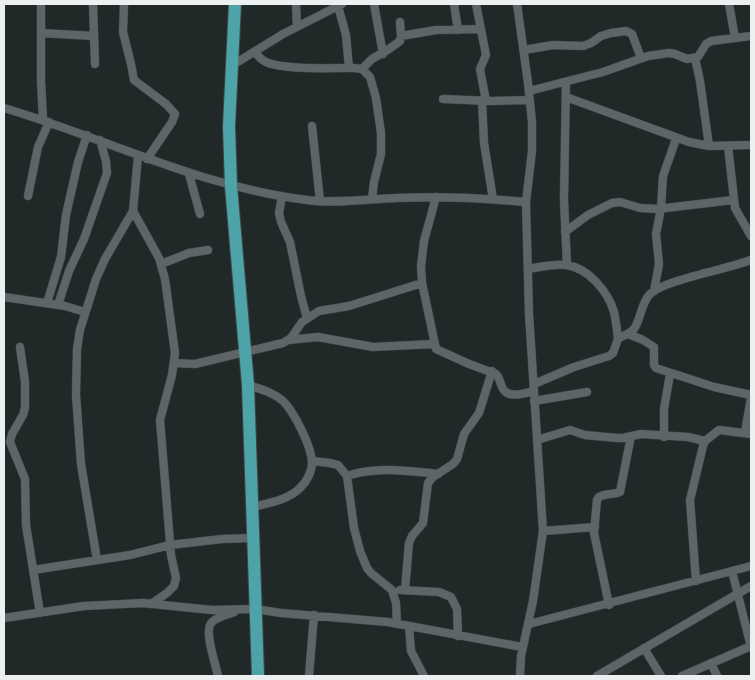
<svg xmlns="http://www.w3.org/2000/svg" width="755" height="680" font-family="'IBM Plex Serif',serif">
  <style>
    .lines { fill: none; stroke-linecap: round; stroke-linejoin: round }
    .minor-casing { stroke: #414747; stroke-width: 9 }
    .primary-casing { stroke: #414747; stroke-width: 14 }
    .minor { stroke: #5e6566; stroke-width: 8 }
    .primary { stroke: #4da3a7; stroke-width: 12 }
  </style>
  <rect width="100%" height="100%" fill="#212828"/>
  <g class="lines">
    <defs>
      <path id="minor" d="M41,4V81L43,119
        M93,4L95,64
        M124,4L123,32L131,64L134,80L166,104L175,114L172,122L147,159
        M296,4L297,27
        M374,4L383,54
        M454,4L458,30
        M476,4L486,55L480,69L486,101
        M517,4L528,83L532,122V151L526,202L529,314L543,531L533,601L521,656L520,676
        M729,4L735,38
        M338,6L346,35L349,68
        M41,33L94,36
        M401,36L436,30L481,29
        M524,50L553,45L583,46L591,43L601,36L611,33L626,31L632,34L641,58
        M254,52C258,55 261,60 266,62C284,70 333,68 354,68L362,69L370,77L376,98L381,133V154L374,182L372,199
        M695,58L700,81L709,146
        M231,66L283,34L342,4
        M362,69L372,59L389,49L400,41L401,36L400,22
        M566,82L564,200L567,265
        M529,91L603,72L648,56L669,53L675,54L687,59L698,57L706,44L711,41L751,36
        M566,97L689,142L709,146L751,145
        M443,99L491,101L530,100
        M482,100L484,143L493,199
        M4,108C105,138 200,187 307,200C334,204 369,199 397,198C440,196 483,198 526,202
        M312,126L320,201
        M728,146L735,208L751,236
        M189,174L200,214
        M28,196L38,147L49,122
        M282,196L279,213L281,222L290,242L301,296L307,318
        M436,197L424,241L421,266L422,283L436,349L469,364L496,374C500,378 500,384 503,389C509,399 525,393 534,391
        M133,211L159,258L165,279L175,353L172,375L160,420L171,555L176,578L174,586L167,593L151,604
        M565,232L588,215L612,203L620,202L640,208L657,209L733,200
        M161,264L189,253L208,250
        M528,269C540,267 554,264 566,265C589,268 608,292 614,312C616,321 617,330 618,339
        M654,291L659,264L656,234L661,208L663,176L676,139
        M4,297L65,306L85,312
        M47,303L61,257L66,215L78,162L87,135
        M58,305L69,271L84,239L107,173L106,161L100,140
        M628,334L643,340L654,347V365L656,368L714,387L751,395
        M288,340L318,337L373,347L434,344
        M20,347L25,382V408L23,415L12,434L10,442L25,479L26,525L40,613
        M174,363L195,364L283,343L291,338L302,322L319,311L349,306L422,283
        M534,384L574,367L609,356L613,353L618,339C623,335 629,335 634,329C641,319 641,303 650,294C664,280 728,269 751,260
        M248,385C260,389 273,392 283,401C294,412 312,447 312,463C312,471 307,481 301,487C289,500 269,503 252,507
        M534,401L587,392
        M745,432L751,398
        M664,437V409L670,374
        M537,440L570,430L585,435L617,438H623L641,434L688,437L705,441
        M312,461L330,463L338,465L347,476L354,528L360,551L367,568L371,573L392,590L396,603L397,624
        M347,476C377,466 407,471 438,474
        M543,531L595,527
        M97,560L81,464L76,395L77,349L80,330L96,279L105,259L133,211L138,156
        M33,570L130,555L170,545L222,539L253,538
        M732,571L751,647
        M696,581L690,500L703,446L705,441L719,430L751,434
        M400,590L439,592L451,597L457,609L458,636
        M405,590L409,543L412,536L423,523L428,483L433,477L453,464L457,459L464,434L479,413L492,371
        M609,605L594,533L597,500L599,497C606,493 613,495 620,492L631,436
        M4,618L84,606L143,603L212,610L255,609L281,613L388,622L522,647
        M529,624L751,566
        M409,626L411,651L424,676
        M644,648L661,676
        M711,663L717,676
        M218,676C216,665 203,630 212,622C217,617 227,615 234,612
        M309,676L314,615
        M597,676L751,586
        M682,676L751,646"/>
      <path id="primary" d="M235,4L229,126L231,186L248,385L258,676"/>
    </defs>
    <use href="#minor" class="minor-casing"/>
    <use href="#primary" class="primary-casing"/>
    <use href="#minor" class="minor"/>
    <use href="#primary" class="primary"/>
  </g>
  <rect width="755" height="680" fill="none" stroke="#ecf0f0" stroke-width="10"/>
</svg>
